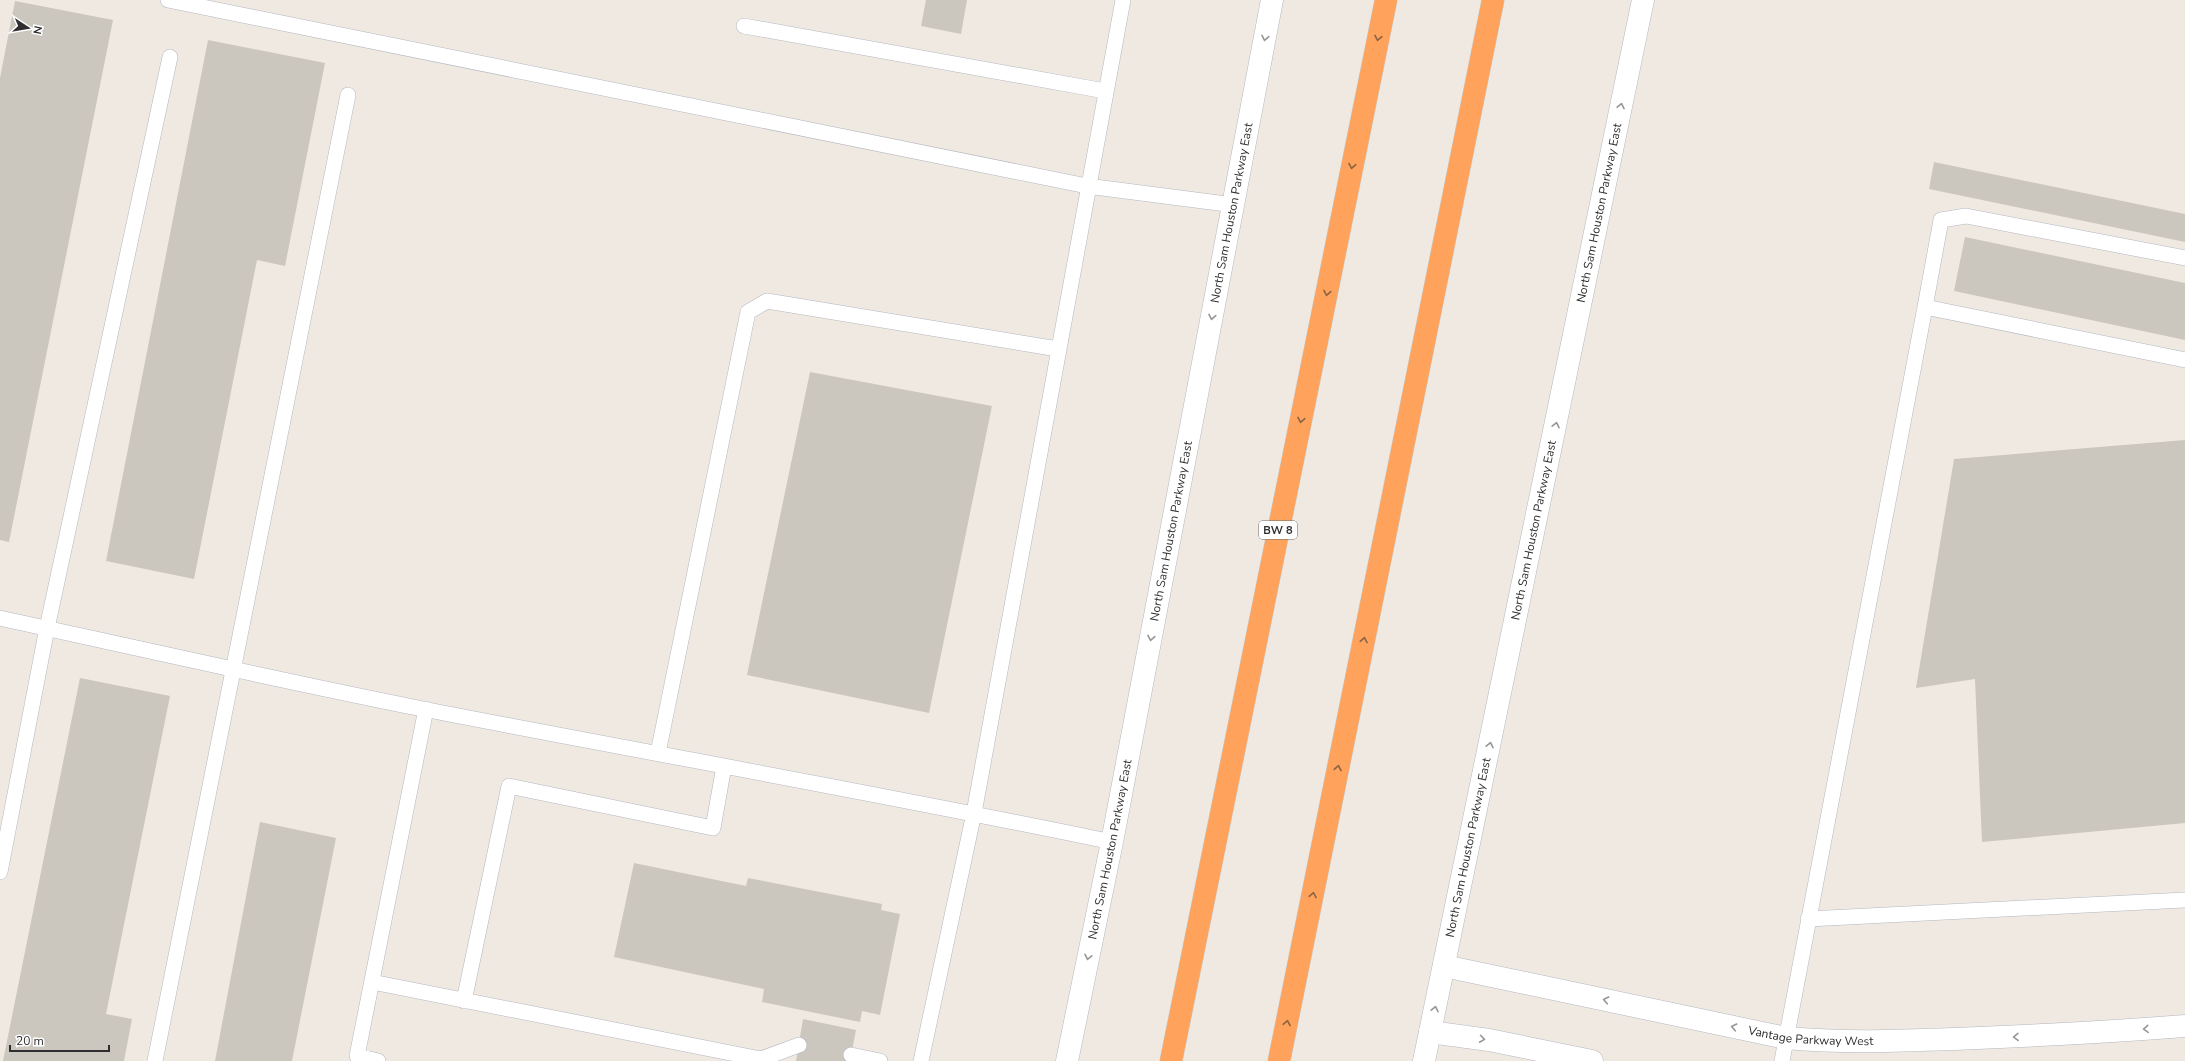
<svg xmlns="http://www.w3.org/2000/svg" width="2185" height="1061" font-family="'Nunito Sans',sans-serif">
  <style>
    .building { fill: #cbc7bf }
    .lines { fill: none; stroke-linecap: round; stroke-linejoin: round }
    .service-casing { stroke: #b4b7c1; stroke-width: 16 }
    .minor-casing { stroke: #b4b7c1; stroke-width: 23 }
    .secondary-casing { stroke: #b4b7c1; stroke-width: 23 }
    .motorway-casing { stroke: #c9c9c9; stroke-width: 23 }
    .service { stroke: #fff; stroke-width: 15 }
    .minor { stroke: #fff; stroke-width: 22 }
    .secondary { stroke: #fff; stroke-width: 22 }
    .motorway { stroke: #ffa35c; stroke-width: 22 }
    .oneway { stroke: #969696 }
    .oneway2 { stroke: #8c6343 }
    .labels { text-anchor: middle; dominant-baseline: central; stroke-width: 3; stroke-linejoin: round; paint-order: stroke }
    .shield { fill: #fff; stroke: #6d6d6d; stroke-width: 1 }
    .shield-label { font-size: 11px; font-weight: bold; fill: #2e2e2e }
    .street-label { font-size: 12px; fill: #2e2e2e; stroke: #fff }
  </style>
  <rect width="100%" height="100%" fill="#efe9e1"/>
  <path class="building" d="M926,0H967L961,34L921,26Z
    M15,1L113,20L9,542L0,540V78Z
    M208,40L325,63L285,266L257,260L194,579L106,561Z
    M1934,162L2185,214V242L1929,189Z
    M1965,237L2185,283V340L1954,291Z
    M810,372L992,406L929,713L747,675Z
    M2185,440V823L1982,842L1975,679L1916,688L1954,459Z
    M80,678L170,696L106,1014L132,1019L124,1061H3Z
    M260,822L336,838L292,1061H215Z
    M634,863L746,886L748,878L882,904L881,910L900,914L880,1015L862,1011L860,1022L762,1002L764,989L614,957Z
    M803,1019L856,1030L850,1061H796Z"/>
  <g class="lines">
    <defs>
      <path id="service" d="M168,0L1087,186L1234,205
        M744,26L1105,91
        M1925,307L1941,220L1966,216L2185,258
        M0,618C141,649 282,681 423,709C653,754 883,794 1112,842
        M658,753L748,312L767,301L1058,349
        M0,872L47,628L170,57
        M1808,919L2185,900
        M372,982L761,1059L762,1061
        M464,1001L509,786L713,828L724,766
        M851,1055L880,1061
        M761,1059L799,1045
        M155,1061L348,95
        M378,1061L357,1056L426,709
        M921,1061L974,813L1123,0
        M1782,1061L1925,307L2185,360"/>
      <g id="minor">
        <path id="s1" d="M1444,966L1786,1038C1843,1043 1898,1041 1955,1039C2032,1036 2108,1032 2185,1026"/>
        <path d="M1430,1032L1489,1040L1592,1061"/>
      </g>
      <g id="secondary">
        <path id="s2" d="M1067,1061L1112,842L1272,0"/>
        <path id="s3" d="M1424,1061L1643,0"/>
      </g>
      <path id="motorway" d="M1171,1061L1386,0
        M1279,1061L1493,0"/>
    </defs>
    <use href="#service" class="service-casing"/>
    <use href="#minor" class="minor-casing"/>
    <use href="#secondary" class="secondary-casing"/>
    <use href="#motorway" class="motorway-casing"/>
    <use href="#service" class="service"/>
    <use href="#minor" class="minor"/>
    <use href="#secondary" class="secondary"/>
    <use href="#motorway" class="motorway"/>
  </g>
  <defs><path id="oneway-chevron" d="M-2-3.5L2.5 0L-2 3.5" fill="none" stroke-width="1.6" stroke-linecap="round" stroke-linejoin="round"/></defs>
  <g class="oneway">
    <use href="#oneway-chevron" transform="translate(1265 38) rotate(101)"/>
    <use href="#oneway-chevron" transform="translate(1621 106) rotate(-78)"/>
    <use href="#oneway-chevron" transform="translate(1212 317) rotate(101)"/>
    <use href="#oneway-chevron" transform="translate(1556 425) rotate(-78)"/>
    <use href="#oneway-chevron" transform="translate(1151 638) rotate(101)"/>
    <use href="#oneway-chevron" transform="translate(1490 745) rotate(-78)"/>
    <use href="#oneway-chevron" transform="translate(1088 957) rotate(102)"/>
    <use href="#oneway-chevron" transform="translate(1606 1000) rotate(-168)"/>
    <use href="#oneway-chevron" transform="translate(1435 1009) rotate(-78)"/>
    <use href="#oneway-chevron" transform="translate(1734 1027) rotate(-168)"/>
    <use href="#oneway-chevron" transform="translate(2146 1029) rotate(176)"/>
    <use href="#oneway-chevron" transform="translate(2016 1037) rotate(178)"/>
    <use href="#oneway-chevron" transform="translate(1482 1039) rotate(8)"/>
  </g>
  <g class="oneway2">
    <use href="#oneway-chevron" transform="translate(1378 38) rotate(101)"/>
    <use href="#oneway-chevron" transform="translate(1352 166) rotate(101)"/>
    <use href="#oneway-chevron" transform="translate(1327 293) rotate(101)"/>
    <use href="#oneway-chevron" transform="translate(1301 420) rotate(101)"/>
    <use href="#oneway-chevron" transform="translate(1364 640) rotate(-79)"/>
    <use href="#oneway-chevron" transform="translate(1338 768) rotate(-79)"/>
    <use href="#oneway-chevron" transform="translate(1313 895) rotate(-79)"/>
    <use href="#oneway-chevron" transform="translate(1287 1023) rotate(-79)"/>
  </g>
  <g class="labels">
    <rect class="shield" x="1259" y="521" width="38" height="18" rx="3"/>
    <g class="shield-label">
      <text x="1278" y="530">BW 8</text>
    </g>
    <g class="street-label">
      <text stroke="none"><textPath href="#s2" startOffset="864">North Sam Houston Parkway East</textPath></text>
      <text stroke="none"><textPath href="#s3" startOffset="866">North Sam Houston Parkway East</textPath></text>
      <text stroke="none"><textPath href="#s2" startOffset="540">North Sam Houston Parkway East</textPath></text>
      <text stroke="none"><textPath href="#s3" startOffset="542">North Sam Houston Parkway East</textPath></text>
      <text stroke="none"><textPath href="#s3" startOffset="218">North Sam Houston Parkway East</textPath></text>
      <text stroke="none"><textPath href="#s2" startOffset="216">North Sam Houston Parkway East</textPath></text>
      <text stroke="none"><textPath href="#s1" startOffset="374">Vantage Parkway West</textPath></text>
    </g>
  </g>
  <g transform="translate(28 28) rotate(102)" stroke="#ffffff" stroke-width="3" paint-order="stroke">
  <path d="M0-3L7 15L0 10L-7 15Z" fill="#2e2e2e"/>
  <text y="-6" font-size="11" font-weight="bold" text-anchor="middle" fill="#2e2e2e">N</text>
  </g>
  <path d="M10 1045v6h99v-6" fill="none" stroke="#2e2e2e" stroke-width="2"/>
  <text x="16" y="1045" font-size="12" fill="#2e2e2e" stroke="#ffffff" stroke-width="3" paint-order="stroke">20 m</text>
</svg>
